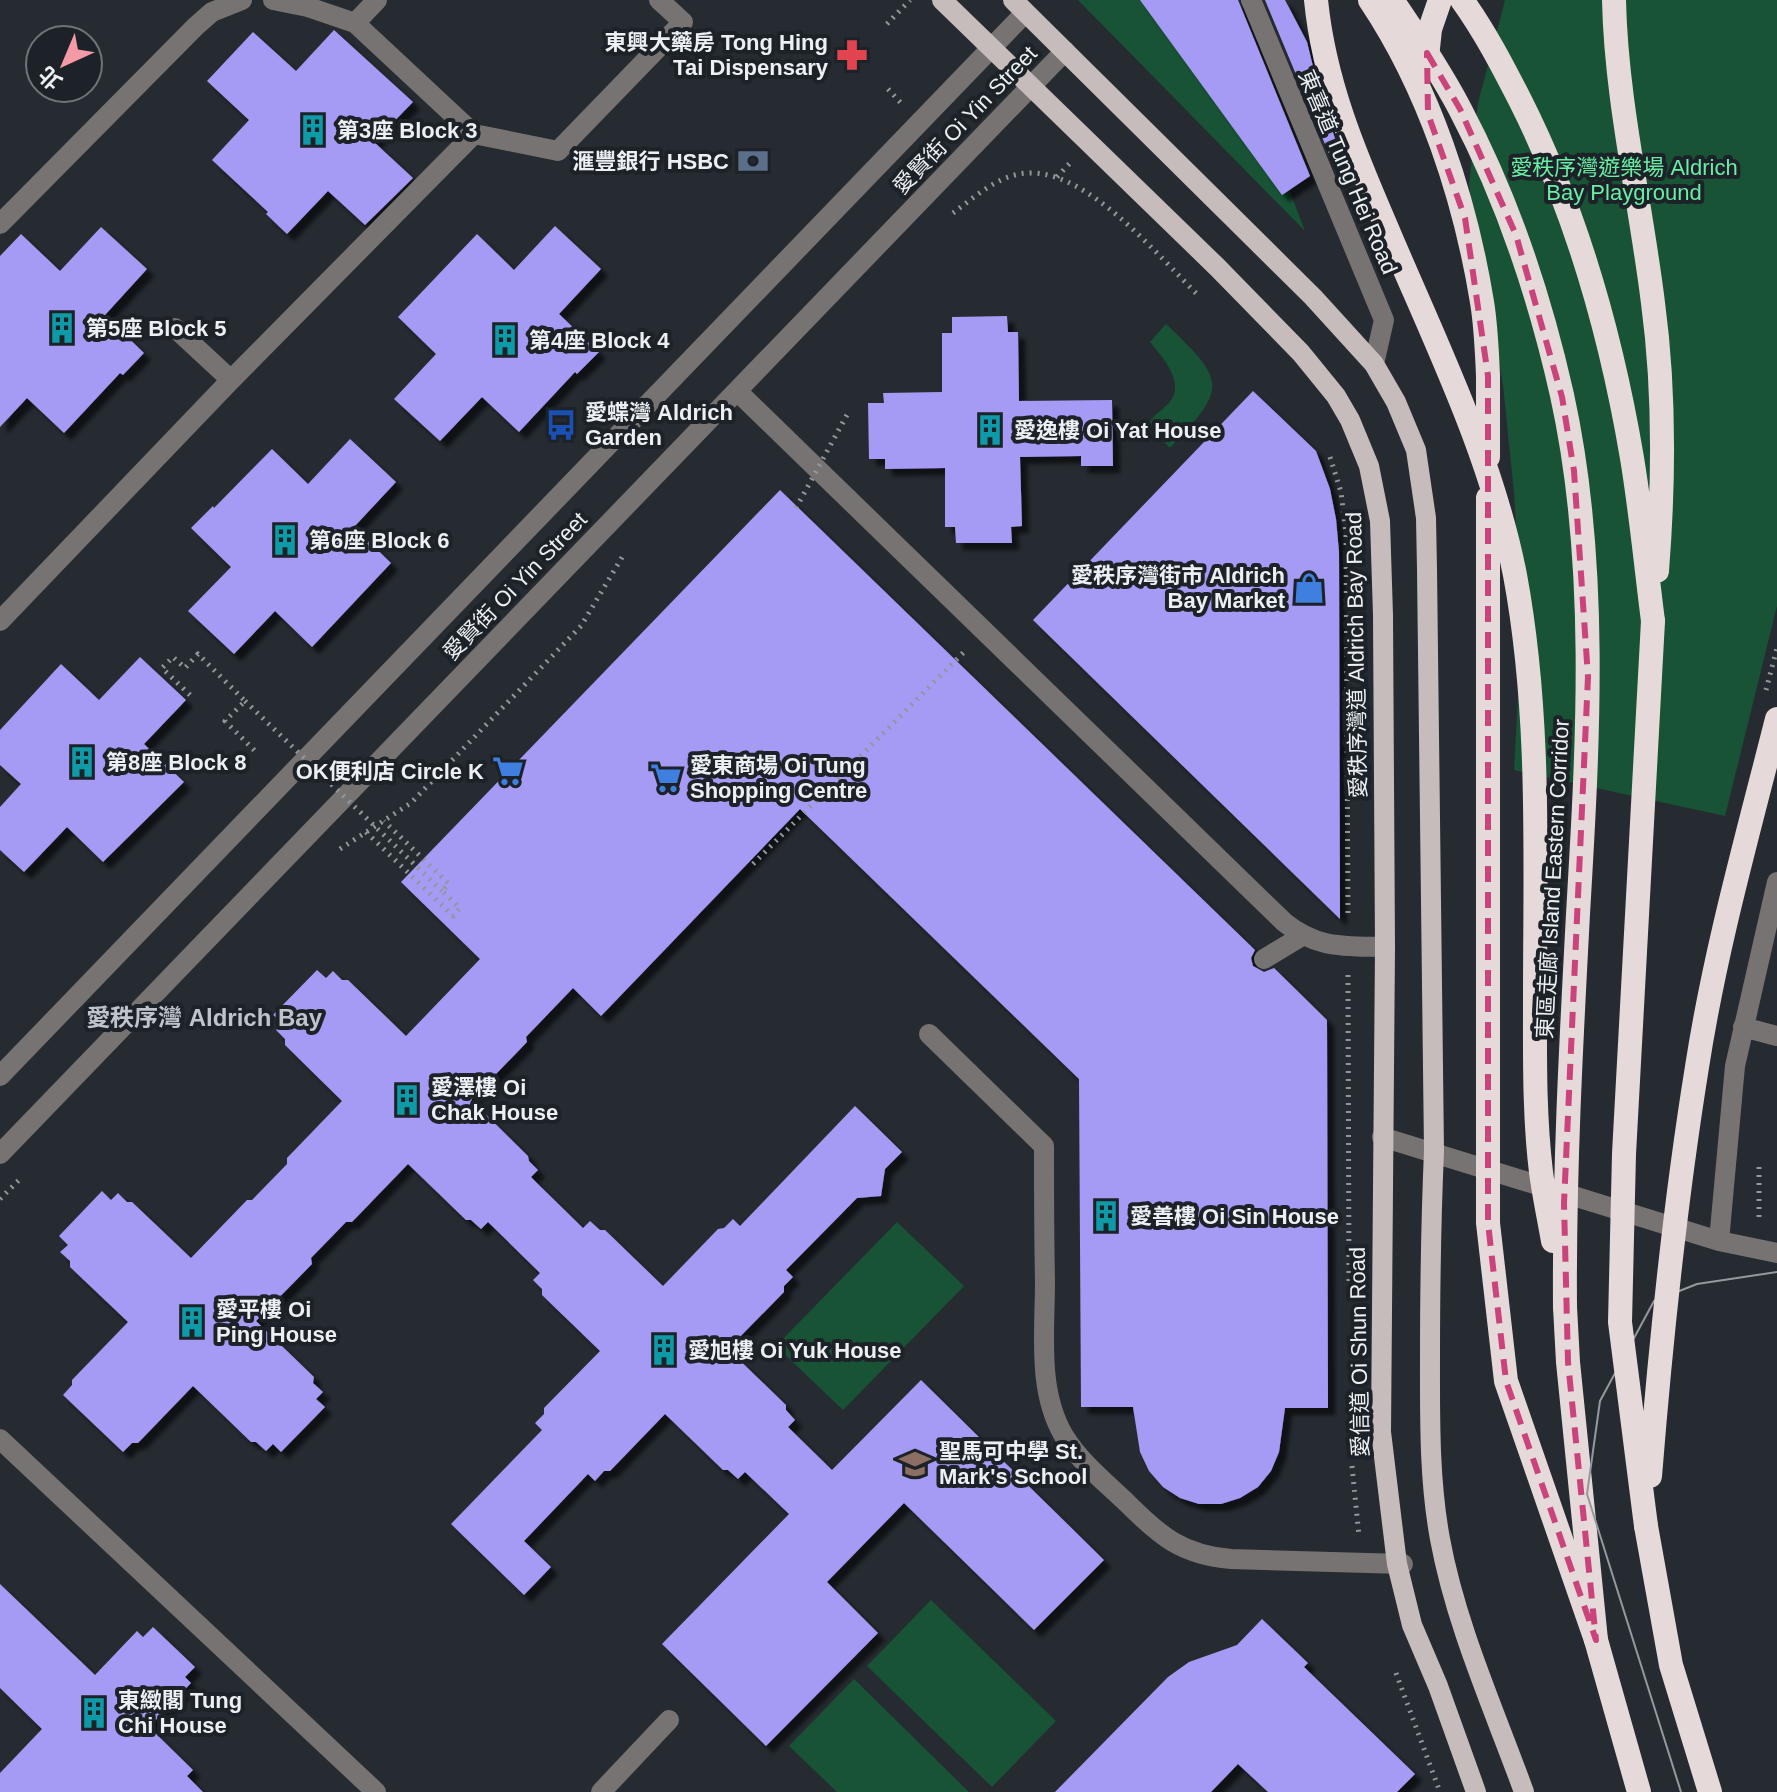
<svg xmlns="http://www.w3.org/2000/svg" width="1777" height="1792" font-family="Arial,'Noto Sans TC',sans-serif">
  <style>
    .green { fill: #185335 }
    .building { fill: #a59bf5; filter: url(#shadow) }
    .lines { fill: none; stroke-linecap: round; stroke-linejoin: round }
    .path { stroke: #92979b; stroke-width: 5; stroke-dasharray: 2 6; stroke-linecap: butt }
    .minor { stroke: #787373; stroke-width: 20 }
    .major { stroke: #c7bcbc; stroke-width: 20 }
    .highway { stroke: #e6d9d9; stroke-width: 24 }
    .tram { stroke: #94999e; stroke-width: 2 }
    .path-bridge { stroke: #92979b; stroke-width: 5; stroke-dasharray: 2 6; stroke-linecap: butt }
    .highway-bridge { stroke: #e6d9d9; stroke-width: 24 }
    .marked { fill: none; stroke: #ca437a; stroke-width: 6; stroke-dasharray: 16 10; stroke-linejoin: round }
    .labels { text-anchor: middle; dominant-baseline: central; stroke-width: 8; stroke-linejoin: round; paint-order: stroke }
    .poi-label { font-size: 22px; font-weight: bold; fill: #ecf0f4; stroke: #1c2227; text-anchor: start }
    .street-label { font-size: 22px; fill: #ecf0f4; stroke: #1c2227 }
    .park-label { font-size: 22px; fill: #68efa6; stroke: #1c2227 }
    .neighbourhood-label { font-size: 24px; font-weight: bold; fill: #bdc4cc; stroke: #1c2227 }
  </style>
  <defs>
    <filter id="shadow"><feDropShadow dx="7" dy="7" stdDeviation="2" flood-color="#0009"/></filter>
  </defs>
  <rect width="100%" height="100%" fill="#252b31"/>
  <path class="green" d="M1078,0H1203L1287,184L1305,231Z
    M1505,0H1777V606L1725,816L1514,770L1522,622L1514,493L1503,385L1469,185L1478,103Z
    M1166,324C1226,381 1228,387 1170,448L1149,424C1153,415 1160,412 1167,405C1188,385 1163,358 1150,342Z
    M897,1222L964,1286L843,1410L776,1346Z
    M931,1600L1056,1721L992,1787L867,1666Z
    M854,1679L969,1792H837L789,1746Z"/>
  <path class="building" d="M1140,0H1238L1310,176L1282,195Z
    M1265,0H1285L1307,42L1319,91L1341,156L1332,161Z
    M334,30L413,102L374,142L413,178L365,225L328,191L287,234L266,214L268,212L212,160L249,120L207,81L253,32L296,71Z
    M555,226L601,269L559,314L599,352L577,374L575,372L519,432L482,397L440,441L394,399L436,354L398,317L477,234L514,270Z
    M101,227L147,269L105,315L144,353L123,375L120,373L64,433L27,398L0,427V256L21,234L60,271Z
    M1007,316L1008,332H1018L1019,401L1112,400L1113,466H1081V456L1020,457L1022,526L1011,527L1012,543H956L955,527H945V468L885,469V459H869L868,403H884L883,393L942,392V333H952V317Z
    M1253,391L1316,451L1330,489L1336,519L1339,552L1340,919L1033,620Z
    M350,439L396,482L354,527L391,563L312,647L275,611L234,654L188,611L231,567L191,528L213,506L214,508L272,449L308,484Z
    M780,490L1255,950L1251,958L1253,966L1264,972L1274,968L1327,1020L1328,1408H1285L1279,1452L1271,1471L1258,1487L1240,1498L1221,1504H1199L1180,1498L1163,1487L1149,1471L1140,1452L1133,1407H1081L1079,1079L800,809L601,1016L573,988L526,1037L527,1042L471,1100L528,1156L529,1161L538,1170L531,1177L540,1186L583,1228L590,1221L600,1230H605L663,1286L718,1229L724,1228L733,1219L740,1226L855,1106L902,1152L885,1169L881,1196L857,1198L786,1270L793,1277L784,1286V1292L728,1349L786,1405V1410L795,1420L788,1427L832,1470L921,1380L1104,1560L1034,1630L904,1503L827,1582L878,1633L766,1746L662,1644L789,1514L745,1472L738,1479L728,1470H723L665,1414L610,1471H604L595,1481L588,1474L524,1541L551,1567L524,1595L451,1524L542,1430L535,1423L544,1414V1408L600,1351L542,1295V1289L533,1280L540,1273L488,1222L481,1229L471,1220H466L408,1164L352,1222H346L311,1258L312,1264L256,1321L314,1377L313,1383L323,1392L316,1399L325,1407L281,1452L273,1444L266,1451L256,1442H251L193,1386L138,1443H132L123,1452L63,1395L72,1385V1380L128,1322L70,1267V1261L60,1252L68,1245L59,1236L102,1191L111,1200L118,1193L127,1202H132L191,1258L247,1200H252L287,1164V1158L342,1101L285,1045V1039L276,1030L283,1023L273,1015L317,970L326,978L333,971L342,980H348L406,1036L480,959L401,882Z
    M140,657L186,700L144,744L184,782L103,862L67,827L24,872L0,850V807L21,784L0,765V730L61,664L99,700Z
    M0,1584L95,1675L137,1631L143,1637L153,1627L195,1667L185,1677L191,1683L149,1727L193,1770L187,1776L203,1792H0V1773L42,1729L0,1688Z
    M1262,1619L1308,1663L1304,1667L1415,1774L1397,1792H1268L1238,1764L1211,1792H1055L1168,1677L1189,1662L1237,1645Z"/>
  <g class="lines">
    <path class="path" d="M887,24L910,0
      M888,89L901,103
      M1057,177L1070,163
      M953,213C975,197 999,174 1028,173C1088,170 1157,255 1198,295
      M1330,457L1341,492L1346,534L1348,917
      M1766,690L1777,648
      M190,695L162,668L173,657L185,668L198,654L245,701L225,721L255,751
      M366,832L453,916L460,908L442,891L449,884L384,821
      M340,849L411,803L581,626L624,554
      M753,864L964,652
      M1348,975L1349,1285
      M0,1199L21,1178
      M1759,1217V1163
      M1352,1466L1359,1536
      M1396,1673L1440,1792"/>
    <path class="minor" d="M1251,0L1384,320L1374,364
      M355,23L377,0
      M474,134L558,151L683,22L659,0
      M0,224L196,26L212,12L242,0
      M175,328L231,380
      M737,391L1284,922C1317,949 1344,946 1385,947
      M0,621L231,380L474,134L355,23L308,7L273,0
      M1264,959L1302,936
      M1743,1027L1777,1036
      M929,1034L1044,1146C1044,1191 1044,1236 1045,1281C1045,1332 1037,1391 1064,1436C1080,1462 1105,1482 1127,1503C1160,1536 1182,1555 1231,1559L1403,1564
      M0,1076L1025,13
      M1382,1137L1719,1241L1777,1253
      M0,1154L1065,51
      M1719,1241L1735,1066L1777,882
      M0,1439L376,1792
      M601,1792L669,1720"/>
    <path class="major" d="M942,0L1217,267L1301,353L1336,396L1350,420L1369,466L1380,521L1383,615L1385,947L1381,1432L1397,1564L1412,1625L1438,1686L1476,1792
      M1013,0L1313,297L1374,364L1396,402L1416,450L1426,518L1427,569L1434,1151C1431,1220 1430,1289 1430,1358C1430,1418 1429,1479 1440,1539C1456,1626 1494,1709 1524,1792"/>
    <path class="highway" d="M1370,0C1429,88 1465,198 1482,302C1486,326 1487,351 1488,376
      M1462,0C1485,32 1502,65 1520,100C1577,213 1611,334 1632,458C1641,512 1646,567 1653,621
      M1614,0C1616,100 1641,204 1653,303C1665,392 1664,482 1657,571
      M1426,67L1430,29L1440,0
      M1565,1307L1568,1362L1596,1640L1639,1792
      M1646,1526L1671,1665L1710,1792"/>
    <path class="tram" d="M1681,1792L1587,1494L1600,1401L1654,1301L1697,1284L1777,1272"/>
    <path class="path-bridge" d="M796,508L848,413
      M245,701L442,891"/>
    <path class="highway-bridge" d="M1316,0C1324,81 1354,152 1386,226C1434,340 1491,453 1515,575C1541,715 1535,857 1535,998C1535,1056 1534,1114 1541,1172C1544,1195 1549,1218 1553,1241
      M1392,0C1416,35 1440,71 1460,109C1507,198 1540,297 1562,395C1599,563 1588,745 1578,914C1571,1045 1564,1175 1565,1307
      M1488,457V376
      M1488,498V1223L1506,1381L1596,1640
      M1650,1476C1661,1339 1675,1203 1697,1067C1715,950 1748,834 1777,719
      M1646,1526L1620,1322L1624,1154L1653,621"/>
  </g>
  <path class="marked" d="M1427,53L1460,109L1516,235L1562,397L1574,471L1588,677L1564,1203L1568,1362L1596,1640L1506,1381L1488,1223V376L1465,218L1428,114Z"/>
  <defs>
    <symbol id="pharmacy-bare" viewBox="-9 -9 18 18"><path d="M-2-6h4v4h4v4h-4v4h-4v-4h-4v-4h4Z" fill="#e0444e" stroke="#1c2227" stroke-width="2.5" paint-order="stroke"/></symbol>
    <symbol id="building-bare" viewBox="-9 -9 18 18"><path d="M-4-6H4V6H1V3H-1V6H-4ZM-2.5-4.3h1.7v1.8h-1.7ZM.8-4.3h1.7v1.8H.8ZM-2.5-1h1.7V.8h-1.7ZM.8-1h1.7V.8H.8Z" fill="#0f9aa8" stroke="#1c2227" stroke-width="2.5" paint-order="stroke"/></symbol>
    <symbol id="bank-bare" viewBox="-9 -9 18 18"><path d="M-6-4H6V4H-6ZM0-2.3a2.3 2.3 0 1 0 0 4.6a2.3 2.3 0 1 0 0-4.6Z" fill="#5c6f8a" stroke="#1c2227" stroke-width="2.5" paint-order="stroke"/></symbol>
    <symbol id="bus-bare" viewBox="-9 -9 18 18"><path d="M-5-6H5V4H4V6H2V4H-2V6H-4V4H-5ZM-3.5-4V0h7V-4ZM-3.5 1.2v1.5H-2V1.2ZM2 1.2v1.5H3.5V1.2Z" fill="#1a4fb4" stroke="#1c2227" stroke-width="2.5" paint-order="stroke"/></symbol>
    <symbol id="shop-bare" viewBox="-9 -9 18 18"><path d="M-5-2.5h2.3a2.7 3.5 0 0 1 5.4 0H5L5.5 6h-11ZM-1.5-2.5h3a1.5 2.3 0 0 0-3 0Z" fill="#3f7fe0" stroke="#1c2227" stroke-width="2.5" paint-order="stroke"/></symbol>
    <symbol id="supermarket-bare" viewBox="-9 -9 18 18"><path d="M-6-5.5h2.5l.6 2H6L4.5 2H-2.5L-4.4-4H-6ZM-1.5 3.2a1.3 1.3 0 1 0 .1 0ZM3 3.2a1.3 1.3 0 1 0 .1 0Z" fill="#3f7fe0" stroke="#1c2227" stroke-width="2.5" paint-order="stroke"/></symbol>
    <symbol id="school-bare" viewBox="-9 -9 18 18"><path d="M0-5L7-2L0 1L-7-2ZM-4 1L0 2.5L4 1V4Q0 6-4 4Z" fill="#8d6e63" stroke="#1c2227" stroke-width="2.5" paint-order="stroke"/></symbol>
  </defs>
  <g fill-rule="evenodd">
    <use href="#pharmacy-bare" x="830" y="33" width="44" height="44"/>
    <use href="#building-bare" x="291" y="108" width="44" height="44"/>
    <use href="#bank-bare" x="731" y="139" width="44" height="44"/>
    <use href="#building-bare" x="40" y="306" width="44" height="44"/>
    <use href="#building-bare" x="483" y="318" width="44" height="44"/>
    <use href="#bus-bare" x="539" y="403" width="44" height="44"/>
    <use href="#building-bare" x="968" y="408" width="44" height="44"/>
    <use href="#building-bare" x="263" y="518" width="44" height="44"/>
    <use href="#shop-bare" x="1287" y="566" width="44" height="44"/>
    <use href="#building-bare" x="60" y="740" width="44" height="44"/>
    <use href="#supermarket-bare" x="486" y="749" width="44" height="44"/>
    <use href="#supermarket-bare" x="644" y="756" width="44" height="44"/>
    <use href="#building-bare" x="385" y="1078" width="44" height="44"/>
    <use href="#building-bare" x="1084" y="1194" width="44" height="44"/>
    <use href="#building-bare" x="170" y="1300" width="44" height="44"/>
    <use href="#building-bare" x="642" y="1328" width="44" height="44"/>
    <use href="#school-bare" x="893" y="1442" width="44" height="44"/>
    <use href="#building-bare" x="72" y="1691" width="44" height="44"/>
  </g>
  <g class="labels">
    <g class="poi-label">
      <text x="828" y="42" text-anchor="end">東興大藥房 Tong Hing<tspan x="828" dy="25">Tai Dispensary</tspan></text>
      <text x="337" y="130">第3座 Block 3</text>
      <text x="729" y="161" text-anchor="end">滙豐銀行 HSBC</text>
      <text x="86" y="328">第5座 Block 5</text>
      <text x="529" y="340">第4座 Block 4</text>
      <text x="585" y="412">愛蝶灣 Aldrich<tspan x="585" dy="25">Garden</tspan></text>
      <text x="1014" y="430">愛逸樓 Oi Yat House</text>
      <text x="309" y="540">第6座 Block 6</text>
      <text x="1285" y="575" text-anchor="end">愛秩序灣街市 Aldrich<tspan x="1285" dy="25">Bay Market</tspan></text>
      <text x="106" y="762">第8座 Block 8</text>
      <text x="690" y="765">愛東商場 Oi Tung<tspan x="690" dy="25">Shopping Centre</tspan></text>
      <text x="484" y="771" text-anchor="end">OK便利店 Circle K</text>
      <text x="431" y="1087">愛澤樓 Oi<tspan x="431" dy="25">Chak House</tspan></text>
      <text x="1130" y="1216">愛善樓 Oi Sin House</text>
      <text x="216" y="1309">愛平樓 Oi<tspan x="216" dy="25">Ping House</tspan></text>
      <text x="688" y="1350">愛旭樓 Oi Yuk House</text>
      <text x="939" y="1451">聖馬可中學 St.<tspan x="939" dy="25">Mark's School</tspan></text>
      <text x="118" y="1700">東緻閣 Tung<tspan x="118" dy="25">Chi House</tspan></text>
    </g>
    <g class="street-label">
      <text transform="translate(965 120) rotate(-46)">愛賢街 Oi Yin Street</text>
      <text transform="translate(1348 172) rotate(67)">東喜道 Tung Hei Road</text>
      <text transform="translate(515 586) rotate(-46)">愛賢街 Oi Yin Street</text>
      <text transform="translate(1356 655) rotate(-91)">愛秩序灣道 Aldrich Bay Road</text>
      <text transform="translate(1553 879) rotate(-87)">東區走廊 Island Eastern Corridor</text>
      <text transform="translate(1359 1352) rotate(-91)">愛信道 Oi Shun Road</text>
    </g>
    <g class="park-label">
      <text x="1624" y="167">愛秩序灣遊樂場 Aldrich<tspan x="1624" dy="25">Bay Playground</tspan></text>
    </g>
    <g class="neighbourhood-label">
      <text x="204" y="1017">愛秩序灣 Aldrich Bay</text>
    </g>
  </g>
  <g transform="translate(64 64) rotate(224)"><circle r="38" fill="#1c2227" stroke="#6f7479" stroke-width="2"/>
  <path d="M0-6L14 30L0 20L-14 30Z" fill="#f49aa6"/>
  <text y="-12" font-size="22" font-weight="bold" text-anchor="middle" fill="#ecf0f4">北</text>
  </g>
</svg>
